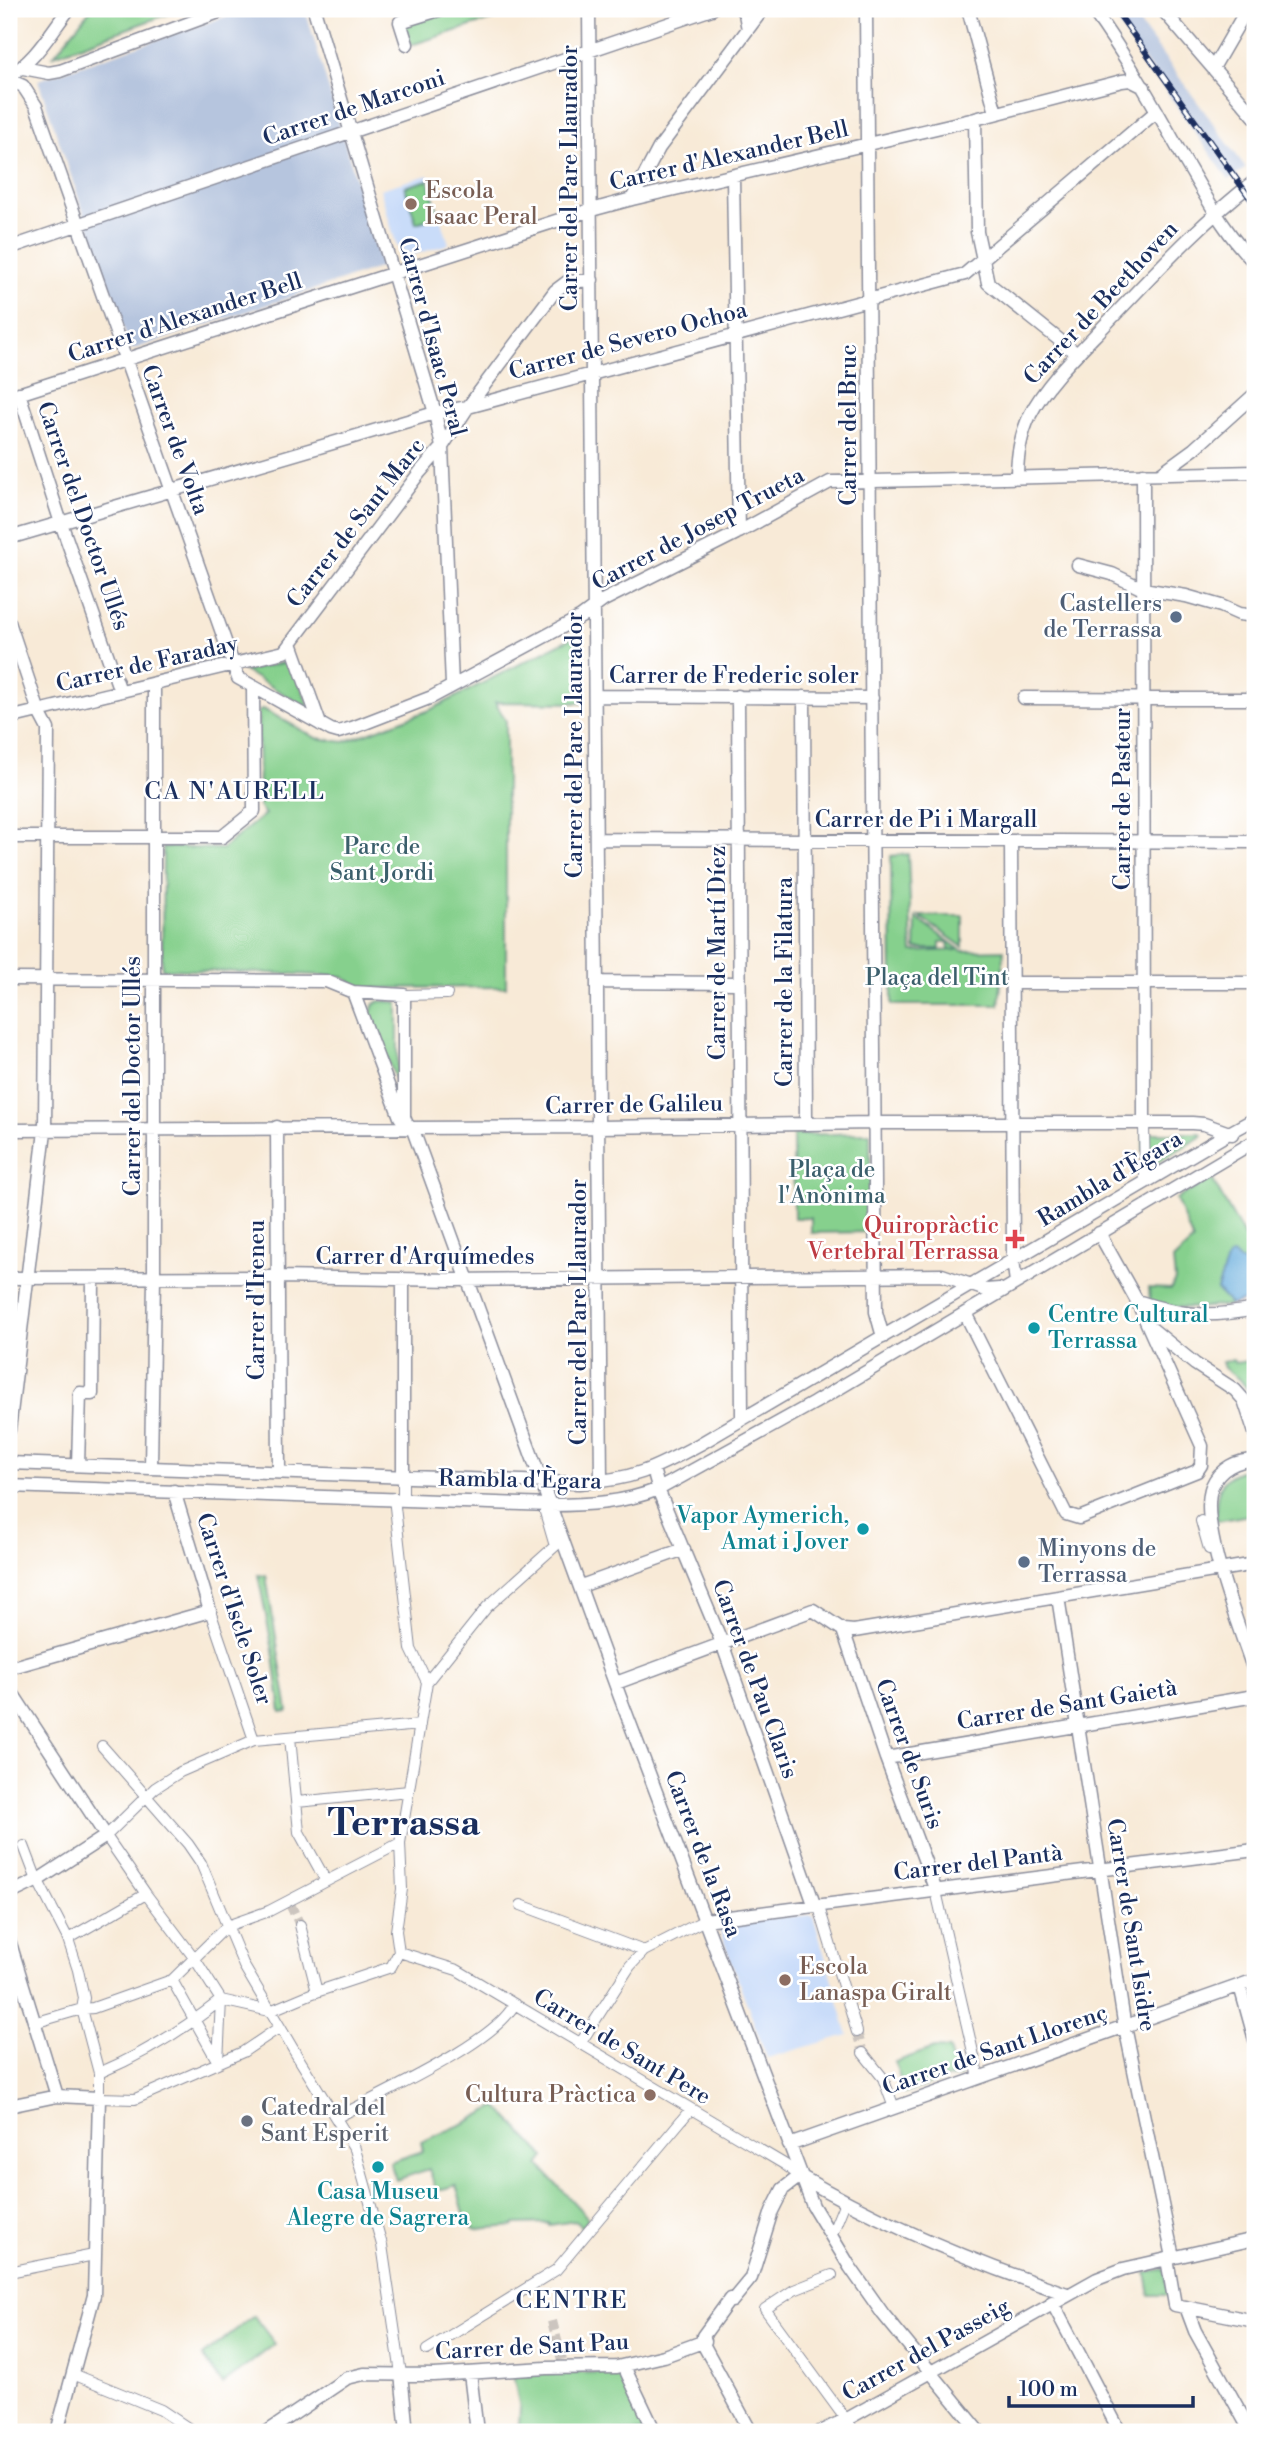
<svg xmlns="http://www.w3.org/2000/svg" width="1264" height="2441" font-family="'Libre Bodoni',serif">
  <style>
    .built { fill: #c9dcf9 }
    .industrial { fill: #b6c5de }
    .green { fill: #86d08d; stroke: #508076; stroke-width: 2 }
    .water { fill: #67addd; stroke: #416e9e; stroke-width: 2 }
    .lines { fill: none; stroke-linecap: round; stroke-linejoin: round }
    .pedestrian-tunnel { stroke: #ccc5bf; stroke-width: 10; stroke-dasharray: 10 5; stroke-linecap: butt }
    .pedestrian-casing { stroke: #8a8c9a; stroke-width: 12 }
    .minor-casing { stroke: #8a8c9a; stroke-width: 15 }
    .pedestrian { stroke: #fff; stroke-width: 10 }
    .minor { stroke: #fff; stroke-width: 12 }
    .rail-casing { stroke: #1b2f5e; stroke-width: 6 }
    .rail { stroke: #fff; stroke-width: 3.5; stroke-dasharray: 10; stroke-linecap: butt }
    .education-dot { fill: #8d6e63; stroke: #fff; stroke-width: 2.5 }
    .service-dot { fill: #5c6f8a; stroke: #fff; stroke-width: 2.5 }
    .health-dot { fill: #e0444e; stroke: #fff; stroke-width: 2.5 }
    .culture-dot { fill: #0f9aa8; stroke: #fff; stroke-width: 2.5 }
    .worship-dot { fill: #6b7280; stroke: #fff; stroke-width: 2.5 }
    .labels { text-anchor: middle; dominant-baseline: central; stroke-width: 5; stroke-linejoin: round; paint-order: stroke }
    .street-label { font-size: 23px; fill: #1b2f5e; stroke: #fff }
    .education-label { font-size: 23px; fill: #785e54; stroke: #fff; text-anchor: start }
    .service-label { font-size: 23px; fill: #4e5e75; stroke: #fff; text-anchor: end }
    .park-label { font-size: 23px; fill: #3b5f6c; stroke: #fff }
    .health-label { font-size: 23px; fill: #be3a42; stroke: #fff; text-anchor: end }
    .culture-label { font-size: 23px; fill: #0d838f; stroke: #fff; text-anchor: start }
    .worship-label { font-size: 23px; fill: #5b616d; stroke: #fff; text-anchor: start }
    .neighbourhood-label { font-size: 24px; letter-spacing: 2px; fill: #1b2f5e; stroke: #fff }
    .town-label { font-size: 37px; font-weight: bold; fill: #1b2f5e; stroke: #fff }
  </style>
  <rect width="100%" height="100%" fill="#fff"/>
  <filter id="ink" filterUnits="userSpaceOnUse"><feTurbulence type="fractalNoise" baseFrequency=".0143" numOctaves="2"/><feDisplacementMap in="SourceGraphic" scale="14" xChannelSelector="R" yChannelSelector="G"/><feConvolveMatrix kernelMatrix="1 2 1 2 8 2 1 2 1" color-interpolation-filters="sRGB"/></filter>
  <filter id="wash" filterUnits="userSpaceOnUse"><feTurbulence type="fractalNoise" baseFrequency=".00686" numOctaves="4" result="noise"/><feDisplacementMap in="SourceGraphic" scale="28" xChannelSelector="R" yChannelSelector="G"/><feGaussianBlur stdDeviation="1.57" result="paint"/><feColorMatrix in="noise" values="0 0 0 0 0 0 0 0 0 0 0 0 0 0 0 0 0 1.4 0 .05"/><feComposite in="paint" operator="in"/></filter>
  <g filter="url(#wash)">
    <rect width="100%" height="100%" fill="#f8ead7"/>
    <path class="built" d="M428,175L449,244L413,255L397,247L380,189Z
      M813,1915L848,2035L767,2058L718,1926L749,1919Z"/>
    <path class="industrial" d="M248,9H305L382,267L131,350L38,80Z
      M1108,9H1129L1246,168L1229,180Z"/>
    <path class="green" d="M91,9H182L54,55Z
      M457,9H521L522,10L411,45L405,25Z
      M428,180L439,216L416,223L405,187Z
      M577,635L582,639L583,703L495,702L506,721V987L368,988L358,986L341,976L162,969L163,847L222,849L265,814L259,807L258,712L263,709L316,738L344,742L430,710Z
      M291,661L310,709L244,671Z
      M908,854L912,952L958,950L949,949L948,942H940V949H915L916,918L962,951L1004,950L999,1005H892L891,856Z
      M919,916H963V947Z
      M380,1001L398,1002V1085L370,1015L374,1004Z
      M870,1133L871,1232L811,1233V1218H794L793,1135Z
      M1143,1133H1201L1202,1136L1144,1170Z
      M1212,1179L1255,1255V1266L1240,1261L1223,1274L1217,1290L1231,1305C1203,1308 1177,1310 1150,1302L1149,1288L1171,1289L1175,1280L1173,1260L1193,1241L1176,1199Z
      M1233,1360L1235,1363L1255,1360V1399L1241,1381L1224,1368L1222,1362Z
      M1244,1470L1255,1472V1514L1217,1521C1214,1498 1218,1475 1244,1470Z
      M258,1575L266,1576L288,1711L281,1712L274,1656Z
      M934,2048L949,2049L953,2065H958L960,2077L946,2079L904,2093L895,2062Z
      M497,2106L545,2157L539,2165L588,2218L581,2227L575,2221L549,2225V2223L515,2224L514,2226L476,2229L467,2223L456,2185L436,2191L429,2169L396,2180L390,2162L423,2151L421,2142L465,2123Z
      M1164,2269L1169,2295H1150L1146,2272Z
      M254,2316L275,2344L223,2384L202,2356Z
      M615,2372L620,2375L646,2432H505L503,2429L519,2425L520,2408L513,2375Z"/>
    <path class="water" d="M1233,1254L1240,1261L1255,1266V1299L1231,1305L1217,1290L1228,1257Z"/>
  </g>
  <g filter="url(#ink)">
    <g class="lines">
      <path class="pedestrian-tunnel" d="M290,1904L300,1925
        M857,2032L863,2053
        M552,2321L562,2360"/>
      <defs>
        <path id="pedestrian" d="M404,995L447,994
          M1144,1124L1145,1183
          M403,1477V1499
          M394,1498L411,1649L427,1682
          M545,1512L555,1546
          M1201,1521L1209,1549
          M210,1611L254,1740
          M290,1737L299,1832L326,1881
          M102,1746L188,1844L201,1863L244,1966L296,2054L355,2149L382,2245L401,2374
          M297,1802L409,1791
          M106,1836L155,1788L180,1772L254,1740L420,1725
          M106,1836L146,1894L195,1959L221,2000L218,2062
          M24,1846L35,1875L68,1939L78,1970L84,1998L82,2009L99,2073V2098L135,2099L243,2052L280,2027
          M936,1891L979,2078
          M818,1904L857,2032
          M521,1905L644,1951
          M300,1925L317,1992
          M68,1939L146,1894
          M399,1952L457,1970L784,2164L800,2176
          M172,1980L218,2062
          M221,2000L270,2011L313,1993L391,1967L399,1952L396,1931L402,1889L400,1843L427,1682L487,1607L563,1539
          M34,2023L82,2009L93,2008L172,1980L227,1926L269,1911L400,1843
          M580,2044L630,1966L644,1951L705,1920
          M863,2053L883,2078L893,2105
          M99,2073C144,2054 183,2030 221,2000
          M336,2118C378,2095 493,2044 514,2005
          M832,2234L845,2202
          M9,2272L94,2255
          M832,2275L794,2290L765,2309L855,2432
          M427,2350L556,2270L690,2110
          M73,2374L161,2410L194,2432"/>
        <path id="minor" d="M314,9L435,413L442,447L452,685
          M589,9L601,1482
          M741,9L745,14L748,29
          M866,9L876,1312L883,1337
          M968,9L996,113
          M1092,9C1127,57 1156,109 1185,161C1206,196 1225,234 1255,263
          M1162,9L1255,117
          M407,44L400,22L442,9
          M23,68L49,73L60,71L227,9
          M1213,68L1247,9
          M9,76C36,60 50,33 69,9
          M9,80L23,86L36,106L238,678L331,730L338,732L352,728L432,697L581,617L604,600L739,532L830,482L1255,472
          M975,119L977,232L988,283L1077,354
          M733,176L739,532
          M632,199L659,148L763,9
          M9,248L712,9
          M19,393L61,523L120,691
          M9,397L584,212L632,199L975,119L1122,81L1130,80L1144,87
          M1161,473L1194,449L1255,394
          M1143,474L1144,1124
          M1017,477C1017,456 1021,434 1030,415C1046,383 1080,351 1105,325C1153,275 1200,223 1255,181
          M9,538L435,413L468,407L965,274L1157,111
          M1078,565L1112,574L1143,589L1186,596L1221,606L1239,614L1255,616
          M9,622L39,712L48,729L45,1131L9,1430
          M291,643L320,724
          M595,696L872,698
          M738,696L742,1419
          M804,697L806,1124
          M1024,698L1255,699
          M9,718L284,652L420,472L442,447L468,407L555,291L567,282L592,280
          M9,837H222L254,811L253,688
          M597,839L1255,842
          M1011,841L1013,1260L1016,1282
          M9,979L326,981L353,992
          M598,982L738,983
          M1013,983H1255
          M277,1127L279,1472
          M408,1127L404,1117V995L353,992L400,1117L413,1130L620,1697L813,2206L850,2267L883,2314L980,2432
          M9,1130L599,1127L874,1123H1192L1204,1124L1232,1134
          M9,1278L278,1277L455,1280L942,1275L986,1290L999,1289
          M1137,1301C1182,1316 1209,1318 1255,1309
          M965,1313L1066,1514L1079,1518L1197,1471L1201,1465L1202,1446L1137,1301L1099,1233
          M1152,1329L1195,1364L1235,1390L1244,1400L1255,1433
          M1255,1460C1237,1460 1220,1468 1212,1486C1197,1525 1242,1633 1255,1674
          M9,1463L579,1483C633,1480 654,1469 700,1444L1229,1133L1249,1122L1255,1123
          M78,1465L80,1393L92,1394L93,1279
          M151,1467L154,1278V684
          M653,1469L660,1494L722,1643L814,1904
          M403,1477V1279
          M9,1486L550,1505C588,1505 623,1503 659,1489L814,1403L1255,1141
          M581,1586L684,1549
          M1058,1597L1124,2022L1173,2257
          M843,1630L886,1758L936,1891
          M9,1668L210,1611L174,1491
          M616,1683L813,1610L843,1630L854,1631L1255,1564
          M9,1688L106,1836L38,1880L9,1894
          M886,1758L1255,1696
          M705,1920L1255,1850
          M9,1940L57,2096
          M1240,1986L1255,2040
          M9,2106L57,2096L99,2098L94,2295L57,2432
          M789,2145L1255,1980
          M800,2176C884,2225 975,2263 1067,2294
          M1167,2259L1175,2305L1255,2321
          M1052,2302L1120,2432
          M1186,2307L1195,2331L1251,2432
          M702,2342L751,2432
          M626,2366L627,2373L655,2432
          M470,2373L477,2432
          M401,2374L407,2432
          M267,2432L347,2378L364,2374L434,2375L546,2368L617,2367L664,2356L705,2341L703,2336L730,2299L732,2301L751,2278L772,2211L783,2189L800,2176
          M820,2432L849,2418L1097,2279L1123,2269L1255,2239"/>
      </defs>
      <use href="#pedestrian" class="pedestrian-casing"/>
      <use href="#minor" class="minor-casing"/>
      <use href="#pedestrian" class="pedestrian"/>
      <use href="#minor" class="minor"/>
      <defs>
        <path id="rail" d="M1115,9L1255,205"/>
      </defs>
      <use href="#rail" class="rail-casing"/>
      <use href="#rail" class="rail"/>
    </g>
  </g>
  <g class="education-dot">
    <circle cx="411" cy="204" r="7"/>
    <circle cx="785" cy="1980" r="7"/>
    <circle cx="650" cy="2095" r="7"/>
  </g>
  <g class="service-dot">
    <circle cx="1176" cy="617" r="7"/>
    <circle cx="1024" cy="1562" r="7"/>
  </g>
  <path class="health-dot" d="M1011.5 1228.5h7v7h7v7h-7v7h-7v-7h-7v-7h7z"/>
  <g class="culture-dot">
    <circle cx="1034" cy="1328" r="7"/>
    <circle cx="863" cy="1529" r="7"/>
    <circle cx="378" cy="2167" r="7"/>
  </g>
  <circle class="worship-dot" cx="247" cy="2121" r="7"/>
  <g class="labels">
    <g class="street-label">
      <text transform="translate(354 108) rotate(-19)">Carrer de Marconi</text>
      <text transform="translate(729 156) rotate(-13)">Carrer d'Alexander Bell</text>
      <text transform="translate(570 178) rotate(-90)">Carrer del Pare Llaurador</text>
      <text transform="translate(1101 303) rotate(-47)">Carrer de Beethoven</text>
      <text transform="translate(185 318) rotate(-18)">Carrer d'Alexander Bell</text>
      <text transform="translate(432 337) rotate(75)">Carrer d'Isaac Peral</text>
      <text transform="translate(628 341) rotate(-15)">Carrer de Severo Ochoa</text>
      <text transform="translate(849 425) rotate(-90)">Carrer del Bruc</text>
      <text transform="translate(175 440) rotate(70)">Carrer de Volta</text>
      <text transform="translate(83 516) rotate(71)">Carrer del Doctor Ullés</text>
      <text transform="translate(356 523) rotate(-52)">Carrer de Sant Marc</text>
      <text transform="translate(698 529) rotate(-28)">Carrer de Josep Trueta</text>
      <text transform="translate(147 664) rotate(-13)">Carrer de Faraday</text>
      <text x="734" y="676">Carrer de Frederic soler</text>
      <text transform="translate(575 745) rotate(-90)">Carrer del Pare Llaurador</text>
      <text transform="translate(1123 799) rotate(-90)">Carrer de Pasteur</text>
      <text x="926" y="820">Carrer de Pi i Margall</text>
      <text transform="translate(718 953) rotate(-90)">Carrer de Martí Díez</text>
      <text transform="translate(785 982) rotate(-90)">Carrer de la Filatura</text>
      <text transform="translate(133 1076) rotate(-90)">Carrer del Doctor Ullés</text>
      <text transform="translate(634 1105) rotate(-1)">Carrer de Galileu</text>
      <text transform="translate(1110 1179) rotate(-31)">Rambla d'Ègara</text>
      <text x="425" y="1257">Carrer d'Arquímedes</text>
      <text transform="translate(257 1300) rotate(-90)">Carrer d'Ireneu</text>
      <text transform="translate(579 1312) rotate(-90)">Carrer del Pare Llaurador</text>
      <text transform="translate(520 1480) rotate(1)">Rambla d'Ègara</text>
      <text transform="translate(234 1609) rotate(72)">Carrer d'Iscle Soler</text>
      <text transform="translate(755 1679) rotate(70)">Carrer de Pau Claris</text>
      <text transform="translate(1067 1705) rotate(-9)">Carrer de Sant Gaietà</text>
      <text transform="translate(909 1754) rotate(70)">Carrer de Suris</text>
      <text transform="translate(703 1854) rotate(69)">Carrer de la Rasa</text>
      <text transform="translate(978 1863) rotate(-7)">Carrer del Pantà</text>
      <text transform="translate(1131 1925) rotate(81)">Carrer de Sant Isidre</text>
      <text transform="translate(622 2047) rotate(31)">Carrer de Sant Pere</text>
      <text transform="translate(995 2050) rotate(-19)">Carrer de Sant Llorenç</text>
      <text transform="translate(532 2347) rotate(-3)">Carrer de Sant Pau</text>
      <text transform="translate(926 2350) rotate(-29)">Carrer del Passeig</text>
    </g>
    <g class="education-label">
      <text x="425" y="191">Escola<tspan x="425" dy="26">Isaac Peral</tspan></text>
      <text x="799" y="1967">Escola<tspan x="799" dy="26">Lanaspa Giralt</tspan></text>
      <text x="636" y="2095" text-anchor="end">Cultura Pràctica</text>
    </g>
    <g class="service-label">
      <text x="1162" y="604">Castellers<tspan x="1162" dy="26">de Terrassa</tspan></text>
      <text x="1038" y="1549" text-anchor="start">Minyons de<tspan x="1038" dy="26">Terrassa</tspan></text>
    </g>
    <g class="park-label">
      <text x="382" y="847">Parc de<tspan x="382" dy="26">Sant Jordi</tspan></text>
      <text x="937" y="978">Plaça del Tint</text>
      <text x="832" y="1170">Plaça de<tspan x="832" dy="26">l'Anònima</tspan></text>
    </g>
    <g class="health-label">
      <text x="999" y="1226">Quiropràctic<tspan x="999" dy="26">Vertebral Terrassa</tspan></text>
    </g>
    <g class="culture-label">
      <text x="1048" y="1315">Centre Cultural<tspan x="1048" dy="26">Terrassa</tspan></text>
      <text x="849" y="1516" text-anchor="end">Vapor Aymerich,<tspan x="849" dy="26">Amat i Jover</tspan></text>
      <text x="378" y="2192" text-anchor="middle">Casa Museu<tspan x="378" dy="26">Alegre de Sagrera</tspan></text>
    </g>
    <g class="worship-label">
      <text x="261" y="2108">Catedral del<tspan x="261" dy="26">Sant Esperit</tspan></text>
    </g>
    <g class="neighbourhood-label">
      <text x="235" y="792">CA N'AURELL</text>
      <text x="572" y="2301">CENTRE</text>
    </g>
    <g class="town-label">
      <text x="404" y="1824">Terrassa</text>
    </g>
  </g>
  <rect width="1264" height="2441" fill="none" stroke="#fff" stroke-width="35"/>
  <path d="M1009 2396v10h184v-10" fill="none" stroke="#1b2f5e" stroke-width="3.5"/>
  <text x="1019" y="2396" font-size="21" fill="#1b2f5e" stroke="#ffffff" stroke-width="5" paint-order="stroke">100 m</text>
</svg>
